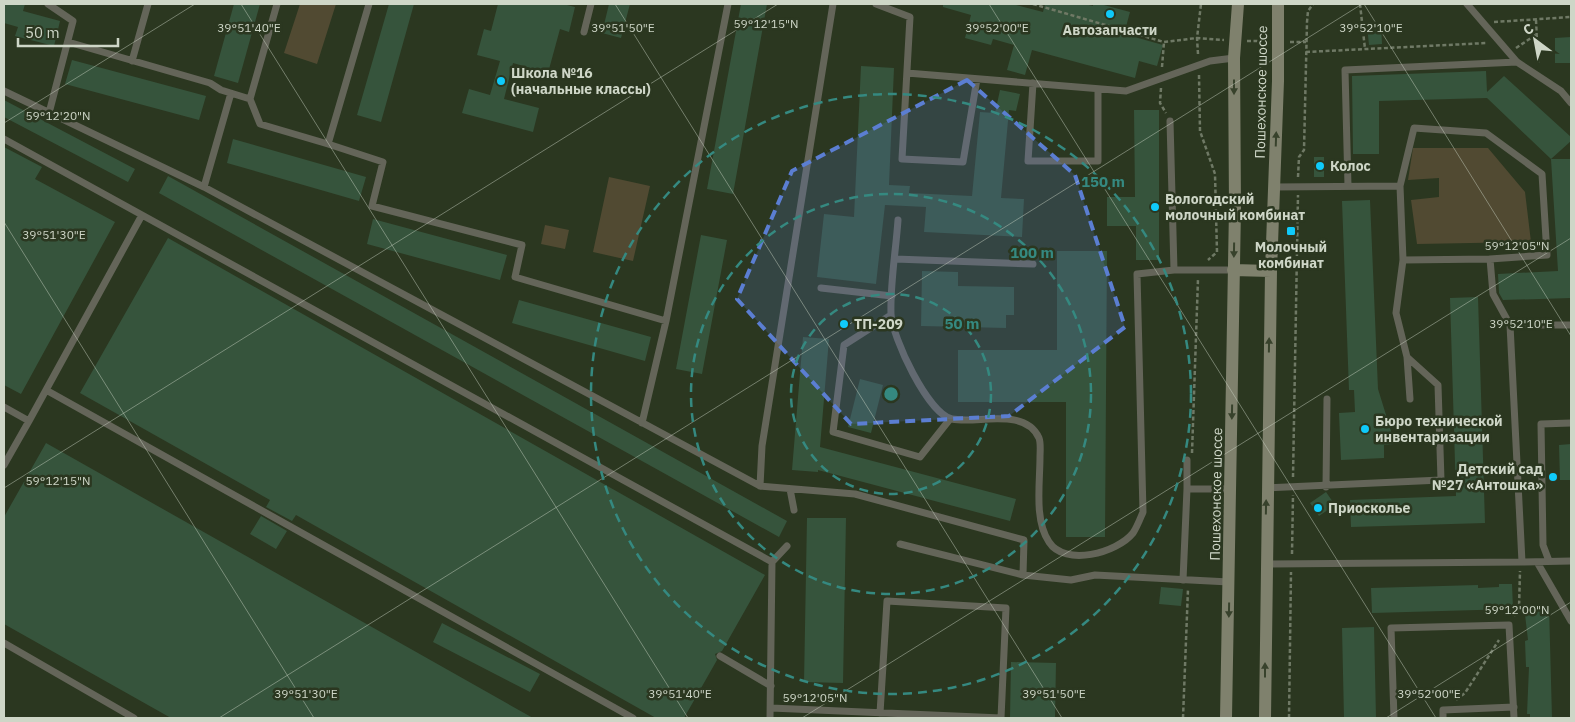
<svg xmlns="http://www.w3.org/2000/svg" width="1575" height="722" font-family="'IBM Plex Sans',sans-serif">
  <style>
    .green { fill: #514a32 }
    .building { fill: #36543c }
    .lines { fill: none; stroke-linecap: round; stroke-linejoin: round }
    .path { stroke: #6f7965; stroke-width: 2.5; stroke-dasharray: 4 2.5; stroke-linecap: butt }
    .service { stroke: #646559; stroke-width: 7 }
    .secondary { stroke: #7f816d; stroke-width: 12 }
    .oneway { fill: #38422c }
    .marked { fill: #5b7ed2; fill-opacity: 0.2; stroke: #5b7ed2; stroke-width: 4; stroke-dasharray: 10 6; stroke-linejoin: round }
    .ticks { fill: none; stroke: #ced6c7; stroke-width: 1; stroke-opacity: 0.45 }
    .ring { fill: none; stroke: #358980; stroke-width: 2.5; stroke-dasharray: 9 6 }
    .poi-dot { fill: #0fcafa; stroke: #2b3720; stroke-width: 2 }
    .labels { text-anchor: middle; dominant-baseline: central; stroke-width: 5; stroke-linejoin: round; paint-order: stroke }
    .poi-label { font-size: 14px; font-weight: bold; fill: #ced6c7; stroke: #2b3720; text-anchor: start }
    .street-label { font-size: 14px; fill: #ced6c7; stroke: #2b3720 }
    .ticks-label { font-size: 12px; text-anchor: middle; fill: #ced6c7; stroke: #2b3720; stroke-width: 5; stroke-linejoin: round; paint-order: stroke }
    .centre { fill: #358980; stroke: #2b3720; stroke-width: 2.5 }
    .ring-label { font-size: 15px; text-anchor: middle; font-weight: bold; fill: #358980; stroke: #2b3720; stroke-width: 5; stroke-linejoin: round; paint-order: stroke }
  </style>
  <rect width="100%" height="100%" fill="#2b3720"/>
  <path class="green" d="M300,4H336L317,64L284,53Z
    M1413,148H1488L1525,192L1531,242L1417,244L1411,200L1439,197V178L1408,180Z
    M609,177L650,186L633,261L593,252Z
    M545,225L569,230L565,249L541,244Z"/>
  <path class="building" d="M4,4H25L23,11L60,21L54,46L15,36L18,27L4,23Z
    M234,4H260L238,83L214,76Z
    M389,4H414L381,122L357,115Z
    M498,4H563L575,7L569,32L560,29L548,73L513,63L504,99L539,108L533,132L462,113L469,89L490,95L500,61L477,55L484,29L491,31Z
    M609,4H630L621,38L602,33Z
    M741,4H767L733,194L707,189Z
    M943,4H1012L1043,12L1045,4H1084L1093,6V4H1100L1130,12L1124,34L1163,45L1157,66L1139,61L1135,78L1032,50L1025,75L1007,70L1014,45L993,39L991,45L965,38L971,15L943,7Z
    M1381,25L1382,44L1369,45L1367,26Z
    M1571,37V63H1555V38Z
    M72,60L206,96L199,120L65,84Z
    M861,66L894,68L889,185L910,186L909,193L972,196L980,112L995,113L1000,90L1020,94L1016,111L1009,110L1001,198L1024,199L1022,237L924,232L926,207L885,205L876,284L817,277L824,214L854,217Z
    M1486,71L1487,92L1504,76L1571,137V141L1551,159L1487,98L1379,101V154H1353L1352,76Z
    M4,100L135,169L128,182L4,117Z
    M1134,110H1159V260H1136V226H1107V197H1135Z
    M233,139L366,177L359,201L227,163Z
    M4,147L42,167L35,179L115,222L21,394L4,385Z
    M1314,157H1324V177H1314Z
    M1551,159H1571V298L1503,300L1499,293L1498,274L1558,271Z
    M168,176L787,521L779,537L159,193Z
    M1370,200L1378,389L1395,444L1384,445V458L1341,460L1339,413L1355,412L1354,390H1349L1342,201Z
    M373,219L507,255L500,280L367,244Z
    M701,235L727,240L702,374L676,369Z
    M168,238L765,575L722,651L715,654L717,660L684,718H656L296,515L292,521L266,507L270,500L80,393Z
    M1057,251H1107L1105,537H1066V402H958V350H1057Z
    M922,271L958,272V286L1014,287V315H1006V328L921,326Z
    M1478,297L1485,523L1351,527L1350,500L1456,496L1450,298Z
    M519,300L651,337L645,361L512,323Z
    M803,337L829,339L820,447L1016,499L1010,521L818,470V472L792,470Z
    M860,379L883,385L871,433L848,427Z
    M46,443L425,657L533,718H171L4,624V517Z
    M1571,444V480H1560L1559,445Z
    M1326,492L1335,505L1319,516L1310,503Z
    M261,516L287,531L276,549L250,534Z
    M807,518H846L843,683L804,682Z
    M1499,584H1512L1513,609L1372,613L1371,588L1478,585V588L1499,587Z
    M1161,587L1183,589L1181,606L1159,604Z
    M1524,606H1549L1552,718H1530V714H1527L1529,667H1526L1525,641L1528,640Z
    M442,623L540,674L530,692L433,642Z
    M1374,627L1376,718H1344L1342,628Z
    M1011,662L1056,663L1055,718H1010Z"/>
  <g class="lines">
    <path class="path" d="M1033,4L1164,42L1197,38L1224,40
      M1360,4L1365,49
      M1536,20L1538,64
      M1494,22L1571,17
      M1247,41H1267
      M1290,42H1306
      M1516,48L1537,34
      M1306,52L1487,43
      M1198,54L1197,38L1201,4
      M1162,67L1164,42
      M1199,75L1200,131L1215,174L1217,252L1208,260
      M1161,88L1160,103L1166,113
      M1298,177L1299,157L1304,150L1307,22L1308,11L1313,4
      M1192,453L1198,279
      M1293,477L1298,195
      M1292,554L1293,495
      M1514,616L1519,609L1520,571
      M1456,700L1465,693L1499,640
      M1183,718L1188,589
      M1289,718L1291,572"/>
    <path class="service" d="M48,4L73,21L49,113
      M277,4L250,99L260,124L328,144
      M369,4L328,144L383,162L372,206L522,245L515,277L666,321L728,4
      M876,4L910,17L902,159L963,162L977,79
      M1467,4L1517,62L1561,91L1571,103
      M584,32L591,4
      M68,42L210,83L221,90L250,99
      M132,61L148,4
      M907,73L1126,91L1210,61L1234,58
      M1033,83L1028,161H1098V89
      M4,91L204,187L760,486L762,446L833,4
      M1170,121L1174,270H1233
      M4,139L142,215L29,421L4,407
      M1348,186L1345,70L1517,62
      M1400,186L1414,128L1486,133L1542,174L1547,255L1490,259L1403,260
      M204,187L231,93
      M142,215L772,562
      M898,220C896,250 890,283 891,314C892,337 928,414 952,419C978,424 1025,407 1039,438C1041,443 1040,452 1040,457C1040,483 1034,520 1049,542C1065,567 1117,553 1133,533C1137,527 1140,519 1143,512L1137,274L1174,270
      M895,259L1033,264
      M1490,259L1493,294L1510,325
      M821,288L892,296
      M891,315L844,345L833,432L920,457L950,419
      M1407,357L1410,399
      M46,390L633,718
      M642,423L666,321
      M4,465L29,421
      M760,486L855,494L1024,540L1023,575L1071,580L1095,575L1229,582
      M1326,487L1327,399
      M1267,488L1441,480L1438,385L1407,357L1396,313L1403,260L1400,186L1274,187
      M790,489L794,510
      M1187,489V460
      M900,544L1023,575
      M1549,561L1543,545L1541,424L1571,423
      M1522,562L1571,561
      M1537,562L1571,621
      M1266,564L1522,562L1510,325H1571
      M1183,580L1187,489H1231
      M4,643L134,718
      M720,656L771,686
      M771,708L1001,718L1006,608L887,601L880,713
      M770,718L772,562L787,546
      M1394,718L1391,628L1509,625L1514,718
      M1443,718V710L1514,707"/>
    <path class="secondary" d="M1233,270L1271,271
      M1226,718L1235,208L1234,58L1238,4
      M1265,718L1271,271L1278,81V4"/>
  </g>
  <defs><path id="oneway-solid" d="M-6-.8H1V-3.2L6.5 0L1 3.2V.8H-6Z" transform="scale(1.25)"/></defs>
  <g class="oneway">
    <use href="#oneway-solid" transform="translate(1234 87) rotate(90)"/>
    <use href="#oneway-solid" transform="translate(1276 139) rotate(-88)"/>
    <use href="#oneway-solid" transform="translate(1234 250) rotate(91)"/>
    <use href="#oneway-solid" transform="translate(1269 345) rotate(-89)"/>
    <use href="#oneway-solid" transform="translate(1232 412) rotate(91)"/>
    <use href="#oneway-solid" transform="translate(1266 507) rotate(-89)"/>
    <use href="#oneway-solid" transform="translate(1229 610) rotate(91)"/>
    <use href="#oneway-solid" transform="translate(1265 670) rotate(-90)"/>
  </g>
  <path class="marked" d="M967,80L1075,175L1125,327L1009,416L851,424L737,299L792,171Z"/>
  <path class="ticks" d="M241,4L688,718M615,4L1062,718M989,4L1436,718M1364,4L1571,336M4,123L195,4M4,222L314,718M4,488L778,4M219,718L1362,4M802,718L1571,238M1386,718L1571,602"/>
  <g class="ring">
    <circle cx="891" cy="394" r="100"/>
    <circle cx="891" cy="394" r="200"/>
    <circle cx="891" cy="394" r="300"/>
  </g>
  <g class="poi-dot">
    <circle cx="1110" cy="14" r="5"/>
    <circle cx="501" cy="81" r="5"/>
    <circle cx="1320" cy="166" r="5"/>
    <circle cx="1155" cy="207" r="5"/>
    <rect x="1286" y="226" width="10" height="10" rx="2.5"/>
    <circle cx="844" cy="324" r="5"/>
    <circle cx="1365" cy="429" r="5"/>
    <circle cx="1553" cy="477" r="5"/>
    <circle cx="1318" cy="508" r="5"/>
  </g>
  <g class="labels">
    <g class="poi-label">
      <text x="1110" y="30" text-anchor="middle">Автозапчасти</text>
      <text x="511" y="73">Школа №16<tspan x="511" dy="16">(начальные классы)</tspan></text>
      <text x="1330" y="166">Колос</text>
      <text x="1165" y="199">Вологодский<tspan x="1165" dy="16">молочный комбинат</tspan></text>
      <text x="1291" y="247" text-anchor="middle">Молочный<tspan x="1291" dy="16">комбинат</tspan></text>
      <text x="854" y="324">ТП-209</text>
      <text x="1375" y="421">Бюро технической<tspan x="1375" dy="16">инвентаризации</tspan></text>
      <text x="1543" y="469" text-anchor="end">Детский сад<tspan x="1543" dy="16">№27 «Антошка»</tspan></text>
      <text x="1328" y="508">Приосколье</text>
    </g>
    <g class="street-label">
      <text transform="translate(1261 92) rotate(-89)">Пошехонское шоссе</text>
      <text transform="translate(1216 494) rotate(-89)">Пошехонское шоссе</text>
    </g>
  </g>
  <g class="ticks-label">
    <text x="766" y="28">59°12'15"N</text>
    <text x="997" y="32">39°52'00"E</text>
    <text x="249" y="32">39°51'40"E</text>
    <text x="623" y="32">39°51'50"E</text>
    <text x="1371" y="32">39°52'10"E</text>
    <text x="58" y="120">59°12'20"N</text>
    <text x="54" y="239">39°51'30"E</text>
    <text x="1517" y="250">59°12'05"N</text>
    <text x="1521" y="328">39°52'10"E</text>
    <text x="58" y="485">59°12'15"N</text>
    <text x="1517" y="614">59°12'00"N</text>
    <text x="306" y="698">39°51'30"E</text>
    <text x="680" y="698">39°51'40"E</text>
    <text x="1054" y="698">39°51'50"E</text>
    <text x="1429" y="698">39°52'00"E</text>
    <text x="815" y="702">59°12'05"N</text>
  </g>
  <circle cx="891" cy="394" r="8" class="centre"/>
  <g class="ring-label">
    <text x="1103" y="187">150 m</text>
    <text x="1032" y="258">100 m</text>
    <text x="962" y="329">50 m</text>
  </g>
  <rect width="1575" height="722" fill="none" stroke="#ced6c7" stroke-width="10"/>
  <g transform="translate(1535 40) rotate(328)" stroke="#2b3720" stroke-width="4" paint-order="stroke">
  <path d="M0-4L9 19L0 12L-9 19Z" fill="#ced6c7"/>
  <text y="-8" font-size="14" font-weight="bold" text-anchor="middle" fill="#ced6c7">С</text>
  </g>
  <path d="M18 38v8h100v-8" fill="none" stroke="#ced6c7" stroke-width="2.5"/>
  <text x="25" y="38" font-size="15" fill="#ced6c7" stroke="#2b3720" stroke-width="4" paint-order="stroke">50 m</text>
</svg>
